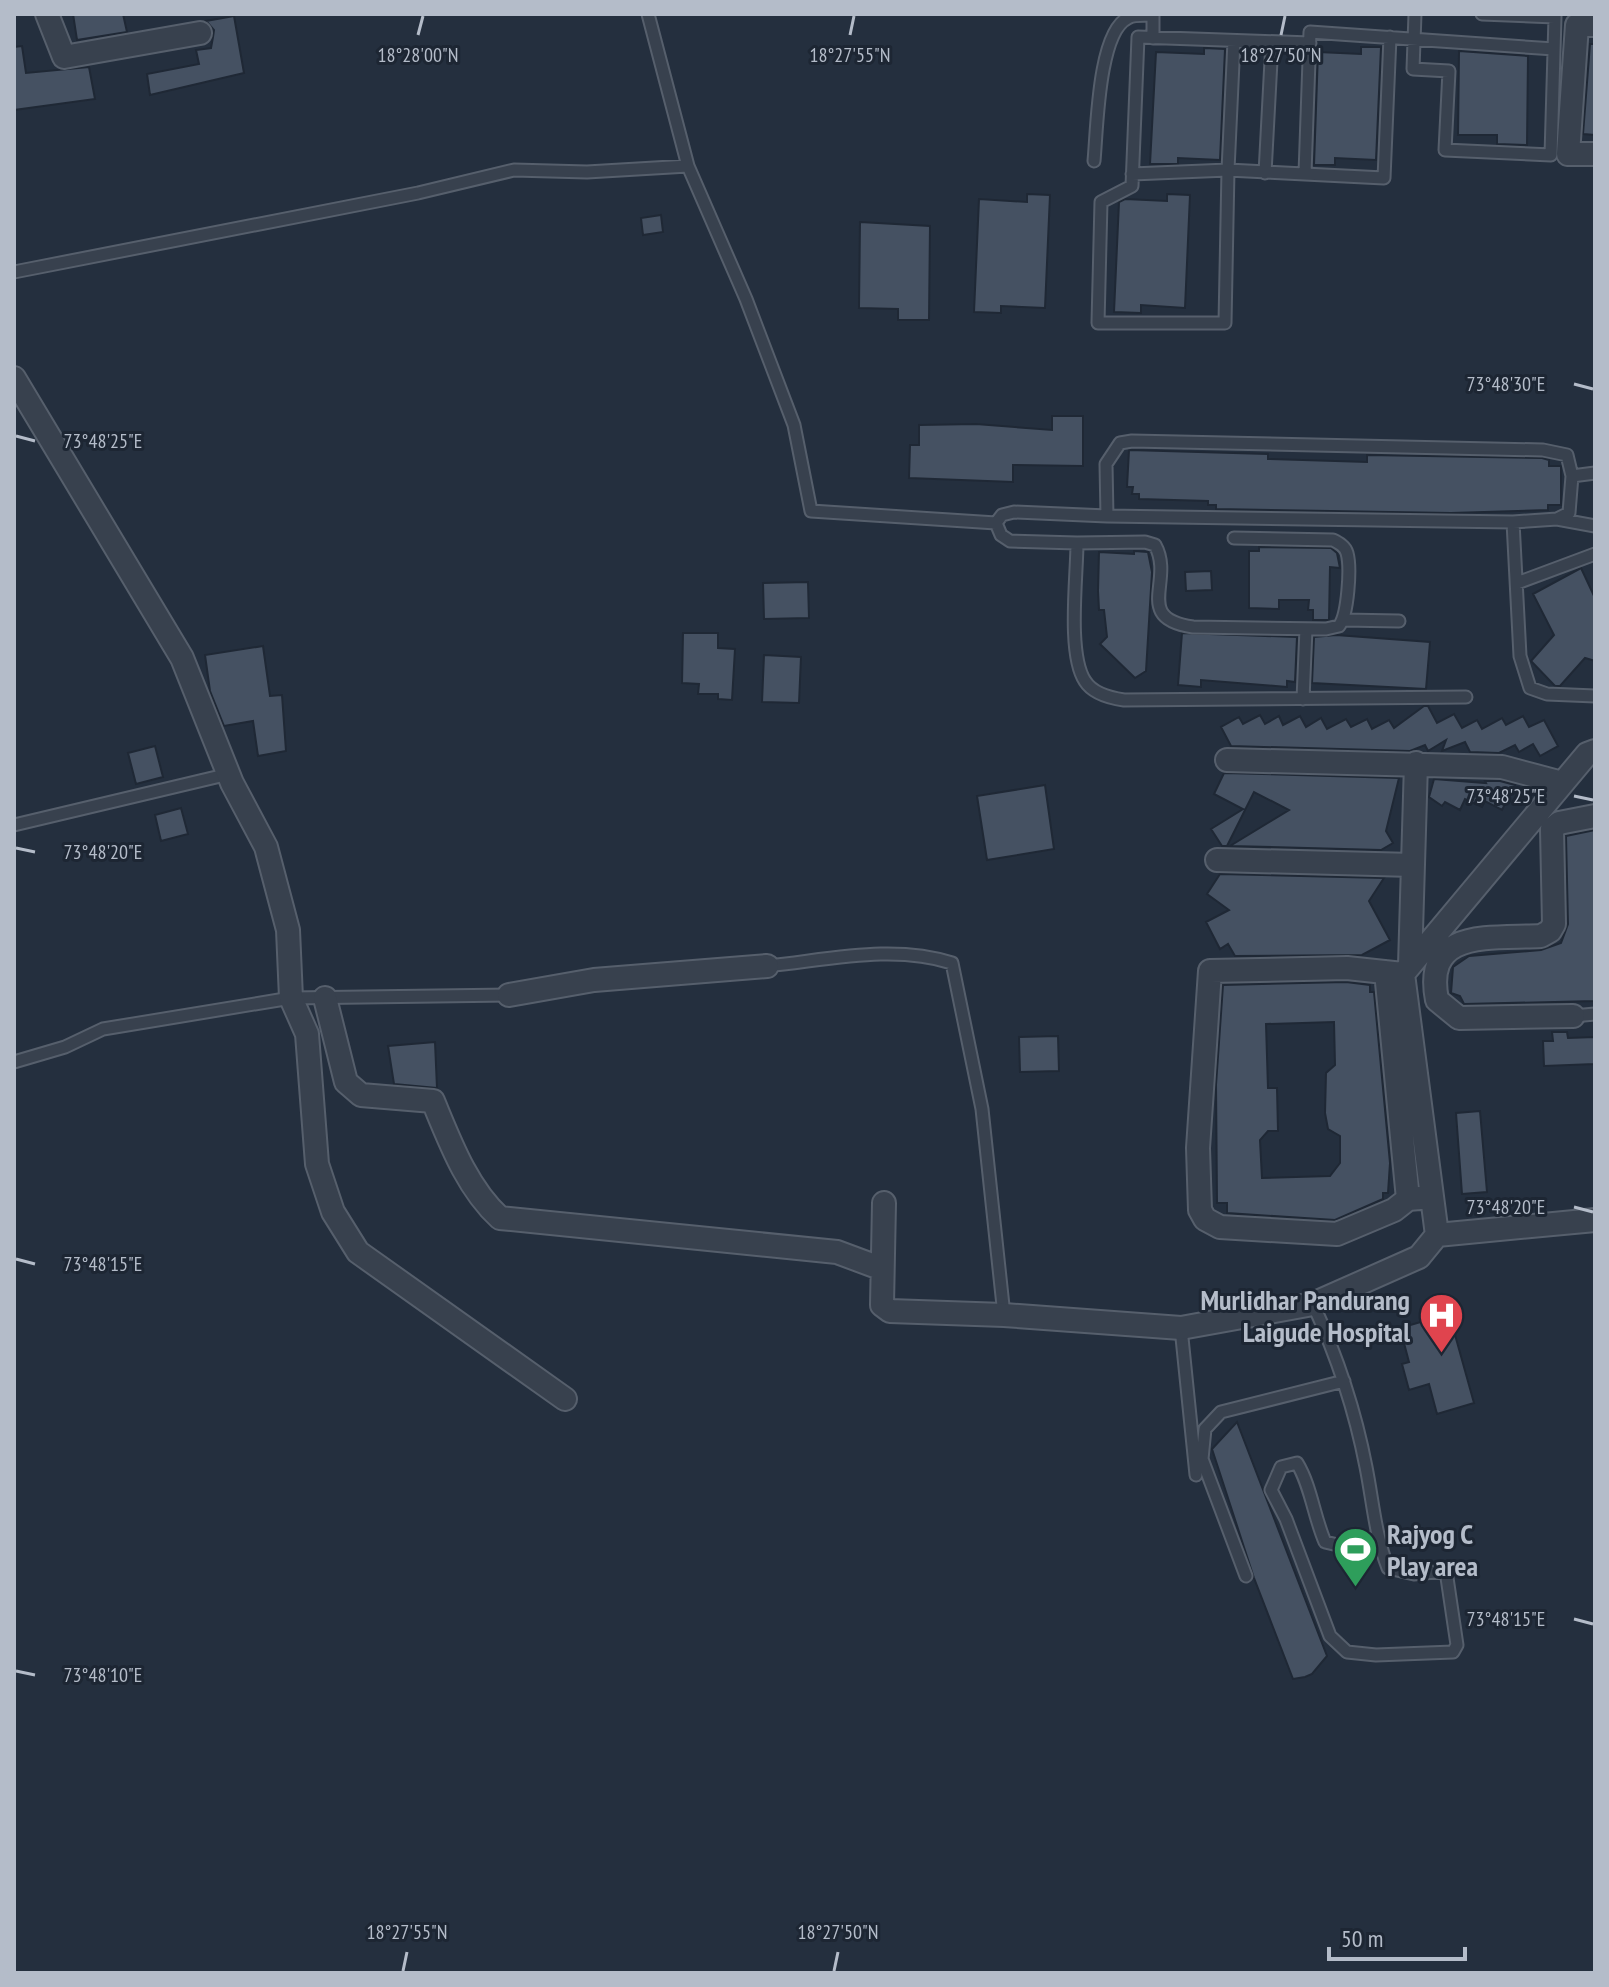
<svg xmlns="http://www.w3.org/2000/svg" width="1609" height="1987" font-family="'PT Sans Narrow',sans-serif">
  <style>
    .building { fill: #455162; stroke: #1f2835; stroke-width: 2; fill-rule: evenodd }
    .lines { fill: none; stroke-linecap: round; stroke-linejoin: round }
    .service-casing { stroke: #565f6c; stroke-width: 15 }
    .minor-casing { stroke: #565f6c; stroke-width: 26 }
    .service { stroke: #38414e; stroke-width: 11 }
    .minor { stroke: #38414e; stroke-width: 22 }
    .ticks { fill: none; stroke: #b4bcc9; stroke-width: 3 }
    .labels { text-anchor: middle; dominant-baseline: central; stroke-width: 6; stroke-linejoin: round; paint-order: stroke }
    .poi-label { font-size: 28px; font-weight: bold; fill: #b4bcc9; stroke: #1d2633; text-anchor: end }
    .ticks-label { font-size: 20px; text-anchor: middle; fill: #b4bcc9; stroke: #1d2633; stroke-width: 6; stroke-linejoin: round; paint-order: stroke }
  </style>
  <rect width="100%" height="100%" fill="#242f3e"/>
  <path class="building" d="M73,14H123L127,32L77,40Z
    M234,16L244,73L150,95L147,74L199,64L196,50L211,48L213,37L214,30L206,21Z
    M1590,44H1595V135L1583,134Z
    M22,46L26,73L89,67L95,99L14,110V47Z
    M1361,47H1381L1376,160L1335,158V165H1314L1318,52L1361,54Z
    M1204,48L1225,49L1220,160L1178,158V164H1150L1156,52L1204,54Z
    M1459,51L1528,56L1527,145L1497,144V135H1458Z
    M1027,194L1050,195L1045,308L1001,306V313L974,312L979,199L1027,202Z
    M1167,194L1190,195L1185,308L1141,305V313L1114,312L1119,202L1125,199L1167,201Z
    M661,215L663,232L643,235L641,218Z
    M860,222L930,226L929,320H898V309L859,308Z
    M1052,416H1083V466L1013,465V482L909,478L910,445H919V425L976,424L1052,430Z
    M1129,450L1268,454V459L1367,462V455L1542,458L1549,460V466H1561V505H1548V510L1451,513L1216,509V505H1208V501L1139,499V494H1132L1133,487H1127Z
    M1259,547L1331,548L1337,553L1340,568L1330,567L1329,620H1313V610H1308L1309,600H1279V609L1249,608V551H1259Z
    M1134,551L1148,552L1152,572L1146,671L1135,678L1100,644L1107,637L1104,610H1099L1098,591L1099,552L1134,554Z
    M1581,568L1595,598V661L1585,658L1560,686H1555L1531,661L1554,635L1533,594Z
    M1211,571L1212,590L1186,591L1185,572Z
    M808,582L809,618L764,619L763,583Z
    M683,633H718V648L735,649L732,700L718,699V694H698L699,684L682,683Z
    M1182,633L1297,637L1295,682L1287,681V687L1201,680V687L1178,685Z
    M1336,635L1430,642L1426,689L1312,683L1314,637Z
    M263,646L270,696L282,695L286,751L258,756L253,721L224,726L210,691L205,655Z
    M764,655L801,657L799,703L762,702Z
    M1424,706H1428L1437,723L1454,714L1462,728L1477,720L1482,729L1502,718L1506,725L1523,716L1529,727L1544,720L1558,746L1540,756L1533,744L1519,752L1515,745L1499,753L1470,752L1465,742L1442,751L1446,740L1428,751L1425,745L1410,751L1231,746L1221,727L1239,717L1243,724L1260,715L1265,724L1279,716L1283,725L1300,716L1306,727L1321,718L1327,729L1346,719L1351,727L1367,719L1372,729L1389,720L1394,728Z
    M155,746L163,777L136,784L128,753Z
    M1224,773L1399,778L1386,831L1393,843L1381,850L1230,846L1289,810L1254,792L1227,846H1222L1211,829L1243,809L1214,794Z
    M1434,779L1486,783L1485,781H1500L1515,785L1502,810L1485,801L1482,807L1465,799L1460,810L1445,802L1442,806L1429,797Z
    M1045,785L1054,849L987,860L977,796Z
    M181,808L188,834L161,841L155,815Z
    M1595,830V1001L1464,1004L1460,996L1451,993L1453,967L1469,956L1541,950L1561,943L1568,924L1566,836Z
    M1220,874L1384,878L1369,901L1390,940L1362,955L1235,956L1228,944L1220,949L1206,922L1229,910L1207,894Z
    M1346,982L1370,985V992H1374L1390,1163L1388,1193H1383V1199L1335,1220L1227,1213V1203H1217L1216,1085L1223,985ZM1334,1022L1335,1065L1326,1073L1325,1113L1328,1129L1340,1136V1163L1330,1176L1262,1178L1260,1140L1268,1131H1278L1277,1088H1268L1266,1024Z
    M1552,1032H1567L1568,1038L1595,1037V1064L1544,1066L1543,1041H1553Z
    M1058,1036L1059,1071L1020,1072L1019,1037Z
    M435,1042L437,1088L394,1084L388,1046Z
    M1480,1111L1487,1192L1462,1194L1456,1113Z
    M1424,1321L1427,1331L1452,1324L1474,1403L1437,1414L1429,1384L1409,1390L1402,1364L1409,1362L1400,1328Z
    M1237,1422L1327,1656L1312,1674L1305,1677L1293,1679L1254,1578L1212,1449Z"/>
  <g class="lines">
    <defs>
      <path id="service" d="M648,14L688,166L746,299L794,425L811,511L996,523
        M1415,14L1413,69L1449,71L1445,150L1551,155L1555,17
        M1482,14L1555,17V14
        M1310,43L1138,37L1132,186L1101,202L1098,323H1225L1228,170L1384,178L1390,37
        M1094,161C1097,130 1098,32 1128,18C1134,14 1145,16 1153,15V38
        M1265,173L1272,42
        M1305,173L1310,32L1554,49
        M1132,174L1228,170L1234,41
        M14,272L418,193L514,170L587,172L688,166
        M1107,516L1513,522L1557,519L1569,513L1572,476L1595,473
        M1557,519L1595,526
        M1513,522L1520,656L1530,688L1547,694L1595,696
        M1234,538L1333,540C1339,543 1345,546 1347,553C1351,567 1348,615 1339,626L1326,629L1193,627C1132,618 1175,581 1155,545L1145,542L1077,543C1077,576 1067,654 1085,681C1093,694 1110,698 1124,700L1466,697
        M1077,543L1010,541L1001,535L996,523L1002,515L1014,512L1107,516L1106,464L1120,443L1132,441L1543,450L1567,455L1572,476
        M1517,583L1595,554
        M1344,620L1399,621
        M1303,699L1306,629
        M14,825L229,774
        M767,966C828,960 893,944 952,963L982,1109L1004,1315
        M1573,1016L1595,1014
        M14,1062L65,1047L103,1029L291,998L509,995
        M1313,1304C1337,1356 1355,1410 1366,1467C1373,1502 1375,1535 1388,1568L1414,1574L1446,1571L1457,1645L1453,1652L1376,1655L1347,1652L1330,1636L1286,1519L1271,1490L1281,1467L1297,1463C1311,1486 1314,1517 1325,1542L1342,1546L1378,1537
        M1181,1328L1196,1475
        M1246,1576L1202,1459L1205,1429L1221,1412L1344,1381"/>
      <path id="minor" d="M47,14L64,57L200,33
        M1595,25H1577L1568,154H1595
        M14,378L182,658L232,783L266,847L288,930L291,998L307,1034L317,1164L333,1212L358,1252L565,1399
        M1227,760L1502,767L1562,783
        M1217,860L1413,865
        M1410,965L1416,763
        M1386,972L1408,1199
        M1403,974L1347,968L1210,971L1198,1148L1200,1210L1205,1219L1220,1227L1337,1234L1394,1210L1408,1199L1432,1197
        M509,995L594,980L767,966
        M325,998L346,1082L361,1095L433,1101C450,1142 467,1188 500,1218L837,1252L880,1268
        M1573,1016L1459,1018L1437,1000C1423,928 1490,939 1541,936L1550,931L1554,924L1552,829L1559,823L1595,816
        M884,1203L882,1305L890,1311L1004,1315L1181,1328L1313,1304L1419,1257L1437,1235L1403,974L1587,754L1595,751
        M1437,1235L1595,1220"/>
    </defs>
    <use href="#service" class="service-casing"/>
    <use href="#minor" class="minor-casing"/>
    <use href="#service" class="service"/>
    <use href="#minor" class="minor"/>
  </g>
  <path class="ticks" d="M418,35L423,16M850,35L854,16M1281,35L1285,16M1574,384L1593,389M16,436L35,441M1574,796L1593,800M16,848L35,852M1574,1207L1593,1212M16,1259L35,1264M1574,1619L1593,1624M16,1671L35,1675M403,1971L407,1952M834,1971L838,1952"/>
  <defs>
    <symbol id="hospital-pin" viewBox="-11 -11 22 30"><path d="M0 17L-7.5 6A9.5 9.5 0 1 1 7.5 6Z" fill="#e0444e" stroke="#1d2633"/><path d="M-5-5h3v3.5h4V-5h3V5h-3V1.5h-4V5h-3Z" fill="#fff"/></symbol>
    <symbol id="stadium-pin" viewBox="-11 -11 22 30"><path d="M0 17L-7.5 6A9.5 9.5 0 1 1 7.5 6Z" fill="#2e9e5b" stroke="#1d2633"/><path d="M0-5a6.5 5 0 1 0 0 10a6.5 5 0 1 0 0-10ZM-3.5-1.8h7v3.6h-7Z" fill="#fff"/></symbol>
  </defs>
  <g fill-rule="evenodd">
    <use href="#hospital-pin" x="1416" y="1290" width="51" height="69"/>
    <use href="#stadium-pin" x="1330" y="1524" width="51" height="69"/>
  </g>
  <g class="labels">
    <g class="poi-label">
      <text x="1410" y="1299">Murlidhar Pandurang<tspan x="1410" dy="32">Laigude Hospital</tspan></text>
      <text x="1387" y="1533" text-anchor="start">Rajyog C<tspan x="1387" dy="32">Play area</tspan></text>
    </g>
  </g>
  <g class="ticks-label">
    <text x="418" y="62">18°28'00"N</text>
    <text x="850" y="62">18°27'55"N</text>
    <text x="1281" y="62">18°27'50"N</text>
    <text x="1506" y="391">73°48'30"E</text>
    <text x="103" y="448">73°48'25"E</text>
    <text x="1506" y="803">73°48'25"E</text>
    <text x="103" y="859">73°48'20"E</text>
    <text x="1506" y="1214">73°48'20"E</text>
    <text x="103" y="1271">73°48'15"E</text>
    <text x="1506" y="1626">73°48'15"E</text>
    <text x="103" y="1682">73°48'10"E</text>
    <text x="407" y="1939">18°27'55"N</text>
    <text x="838" y="1939">18°27'50"N</text>
  </g>
  <rect width="1609" height="1987" fill="none" stroke="#b4bcc9" stroke-width="32"/>
  <path d="M1329 1947v12h136v-12" fill="none" stroke="#b4bcc9" stroke-width="4"/>
  <text x="1341" y="1947" font-size="24" fill="#b4bcc9" stroke="#1d2633" stroke-width="6" paint-order="stroke">50 m</text>
</svg>
